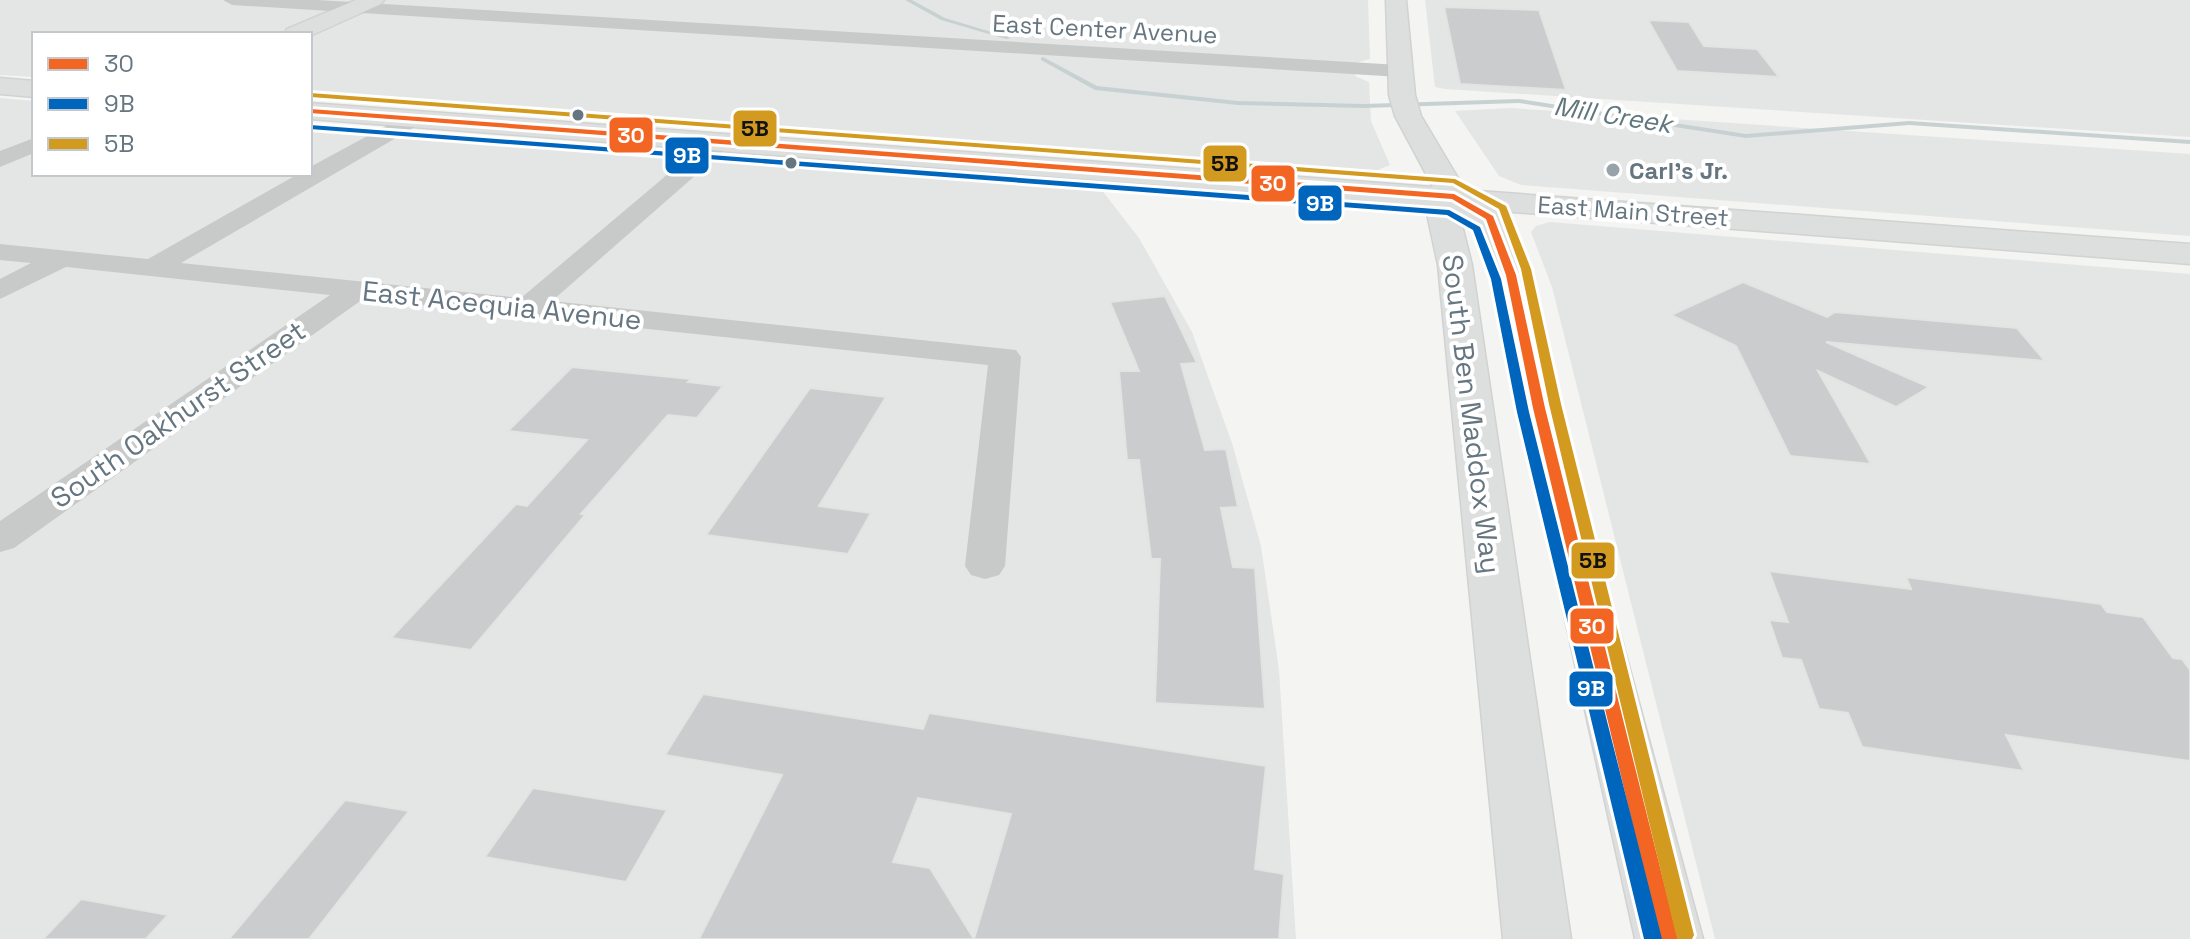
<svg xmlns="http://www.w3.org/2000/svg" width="2190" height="939" font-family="'Space Grotesk',sans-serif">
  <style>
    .built { fill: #e4e5e5 }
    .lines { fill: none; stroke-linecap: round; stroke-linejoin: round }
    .stream { fill: #c8d1d2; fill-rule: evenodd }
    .building { fill: #cbcccd; stroke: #e3e3e2; stroke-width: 2 }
    .secondary-casing { stroke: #d1d2d2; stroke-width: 3 }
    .street { fill: #c8caca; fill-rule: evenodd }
    .secondary { fill: #dddede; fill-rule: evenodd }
    .bus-1-casing { stroke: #fff; stroke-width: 6 }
    .bus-2-casing { stroke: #fff; stroke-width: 6 }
    .bus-3-casing { stroke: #fff; stroke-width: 6 }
    .bus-1 { fill: #f26522; fill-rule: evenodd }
    .bus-2 { fill: #0065bd; fill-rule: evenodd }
    .bus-3 { fill: #d39a20; fill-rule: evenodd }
    .bus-dot { fill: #667681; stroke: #fff; stroke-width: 3 }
    .poi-dot { fill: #98a2a9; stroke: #fff; stroke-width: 3 }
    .labels { text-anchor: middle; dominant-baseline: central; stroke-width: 8; stroke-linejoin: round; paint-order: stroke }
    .far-street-label { font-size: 24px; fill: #667681; stroke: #fff }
    .far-poi-label { font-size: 24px; font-weight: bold; fill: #667681; stroke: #fff; text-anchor: start }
    .far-water-label { font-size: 26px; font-style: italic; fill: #61777e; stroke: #fff }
    .street-label { font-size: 28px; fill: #667681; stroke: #fff }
    .line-badge { stroke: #fff; stroke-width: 3 }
    .badge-label { font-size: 22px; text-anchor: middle; font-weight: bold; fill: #fff }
    .pale-badge-label { font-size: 22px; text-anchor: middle; font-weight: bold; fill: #111 }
  </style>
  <rect width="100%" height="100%" fill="#f4f4f2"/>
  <path class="built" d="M0,0H1368L1370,59L1359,62L1355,76L1369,82L1371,121L1390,165L1366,175L1302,174L310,98V34H34V77L0,75Z
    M1425,0H2190V137L1445,89L1435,87Z
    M0,98L34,101V174H310V122L1097,184L1139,238L1192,332L1232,443L1261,546L1279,670L1296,939H0Z
    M1510,108L2190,154V236L1521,185L1499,176L1455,111Z
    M1550,222L2190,274V939H1715L1552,287L1531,232L1536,226Z"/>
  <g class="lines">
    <path class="stream" d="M905,0H912L945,18L1011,38L1006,39L941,20Z
      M1043,57L1097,86L1238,101L1364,104L1519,99L1746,134L1909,121L2190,140V144L1909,125L1746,138L1519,103L1364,108L1238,105L1095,90L1041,60V58Z"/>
  </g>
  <path class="building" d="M1444,7L1539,10L1566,90L1460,84Z
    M1648,20L1689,22L1704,46L1757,49L1779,77L1677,71Z
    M1743,282L1827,317L1835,312L2017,328L2045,361L1826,342L1929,387L1896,407L1818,371L1871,464L1790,456L1736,346L1671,315Z
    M1165,296L1197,363L1181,364L1205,450L1226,449L1238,507L1221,508L1233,567L1255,568L1265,709L1155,703L1160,559H1151L1139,460H1127L1119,371H1139L1110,302Z
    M572,367L691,379L688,382L723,386L697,418L668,415L581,514H586L471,650L391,638L516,504L527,506L587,440L508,431Z
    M810,388L886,397L819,506L871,513L848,554L706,535Z
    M1769,571L1911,589L1906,577L2101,604L2107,612L2143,617L2173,658L2182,659L2190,670V761L2006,735L2024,771L1862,747L1848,713L1819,709L1801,660L1782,658L1769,620L1788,622Z
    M703,694L923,729L929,713L1266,766L1255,869L1284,874L1279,939H974L1011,814L918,798L893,862L930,868L974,939H699L782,775L665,755Z
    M533,788L667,810L626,882L485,857Z
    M345,800L409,811L309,939H229Z
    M81,899L168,915L146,939H43Z"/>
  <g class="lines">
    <defs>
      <path id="secondary" d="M356,0H384L381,4L310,36L284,34L287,29Z
        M1386,0H1406L1415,95L1421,116L1465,190L2190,244V264L1500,211L1528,275L1559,408L1703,939H1635L1519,408L1494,275L1476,223L1459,213L1472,265L1571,939H1503L1438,265L1427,214L1433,206L310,119V103L1433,187L1395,116L1389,95Z
        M0,78L34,81V97L0,94Z"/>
    </defs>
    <use href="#secondary" class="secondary-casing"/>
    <path class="street" d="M223,0H317L1400,65L1410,71L1400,77L232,5Z
      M412,112L423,119L420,124L181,263L521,298L713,136H729L732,141L729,146L552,301L1016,350L1021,357L1005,566L999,575L985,579L971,575L965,566L988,365L363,299L14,548L0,552V521L330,295L66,267L0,299V279L31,263L0,260V244L148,259L298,174H310V167Z
      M34,138V153L0,167V151Z"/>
    <use href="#secondary" class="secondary"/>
    <defs>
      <path id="bus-1" d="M310,109L1454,194L1493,216L1516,275L1545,408L1678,939H1660L1533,408L1506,275L1486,219L1452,199L310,113Z"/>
      <path id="bus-2" d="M310,125L1449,210L1480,227L1501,279L1529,412L1662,939H1644L1517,412L1491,279L1473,230L1447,215L310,129Z"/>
      <path id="bus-3" d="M310,93L1455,179L1506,206L1531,269L1561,404L1694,935L1692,939H1678L1676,935L1549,404L1521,269L1499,209L1453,183L311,97Z"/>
    </defs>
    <use href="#bus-1" class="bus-1-casing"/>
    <use href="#bus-2" class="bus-2-casing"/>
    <use href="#bus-3" class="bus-3-casing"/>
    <use href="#bus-1" class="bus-1"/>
    <use href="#bus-2" class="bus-2"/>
    <use href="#bus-3" class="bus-3"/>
  </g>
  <g class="bus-dot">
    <circle cx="578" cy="115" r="7"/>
    <circle cx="791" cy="163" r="7"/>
  </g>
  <circle class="poi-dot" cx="1613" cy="170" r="8"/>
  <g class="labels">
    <g class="far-street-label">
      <text transform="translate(1105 29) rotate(3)">East Center Avenue</text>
      <text transform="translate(1633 211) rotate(4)">East Main Street</text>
    </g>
    <g class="far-poi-label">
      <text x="1629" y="170">Carl's Jr.</text>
    </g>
    <g class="far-water-label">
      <text transform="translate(1613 115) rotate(9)">Mill Creek</text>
    </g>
    <g class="street-label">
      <text transform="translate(502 305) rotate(6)">East Acequia Avenue</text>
      <text transform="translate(178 414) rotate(-35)">South Oakhurst Street</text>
      <text transform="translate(1472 414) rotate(83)">South Ben Maddox Way</text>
    </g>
  </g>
  <g class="line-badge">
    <rect x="732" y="109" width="46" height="39" rx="8" fill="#d39a20"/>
    <rect x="608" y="116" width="46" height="38" rx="8" fill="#f26522"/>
    <rect x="664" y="136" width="46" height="39" rx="8" fill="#0065bd"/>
    <rect x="1202" y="144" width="46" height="39" rx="8" fill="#d39a20"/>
    <rect x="1250" y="164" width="46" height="39" rx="8" fill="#f26522"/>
    <rect x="1297" y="184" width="46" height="38" rx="8" fill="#0065bd"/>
    <rect x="1570" y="541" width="46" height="39" rx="8" fill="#d39a20"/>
    <rect x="1569" y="607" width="46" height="38" rx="8" fill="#f26522"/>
    <rect x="1568" y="670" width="46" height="38" rx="8" fill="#0065bd"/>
  </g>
  <g class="badge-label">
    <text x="631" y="143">30</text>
    <text x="687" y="163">9B</text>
    <text x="1273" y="191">30</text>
    <text x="1320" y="211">9B</text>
    <text x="1592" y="634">30</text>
    <text x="1591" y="696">9B</text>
  </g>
  <g class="pale-badge-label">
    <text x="755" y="136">5B</text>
    <text x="1225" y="171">5B</text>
    <text x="1593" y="568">5B</text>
  </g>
  <rect x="32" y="32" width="280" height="144" fill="#ffffff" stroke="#c2c8cd" stroke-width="2"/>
  <rect x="48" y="58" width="40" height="12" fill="#f26522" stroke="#c2c8cd" stroke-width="2"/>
  <text x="104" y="72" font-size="24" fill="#667681">30</text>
  <rect x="48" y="98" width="40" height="12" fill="#0065bd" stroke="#c2c8cd" stroke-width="2"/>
  <text x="104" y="112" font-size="24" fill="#667681">9B</text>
  <rect x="48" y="138" width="40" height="12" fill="#d39a20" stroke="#c2c8cd" stroke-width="2"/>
  <text x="104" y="152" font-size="24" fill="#667681">5B</text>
</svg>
